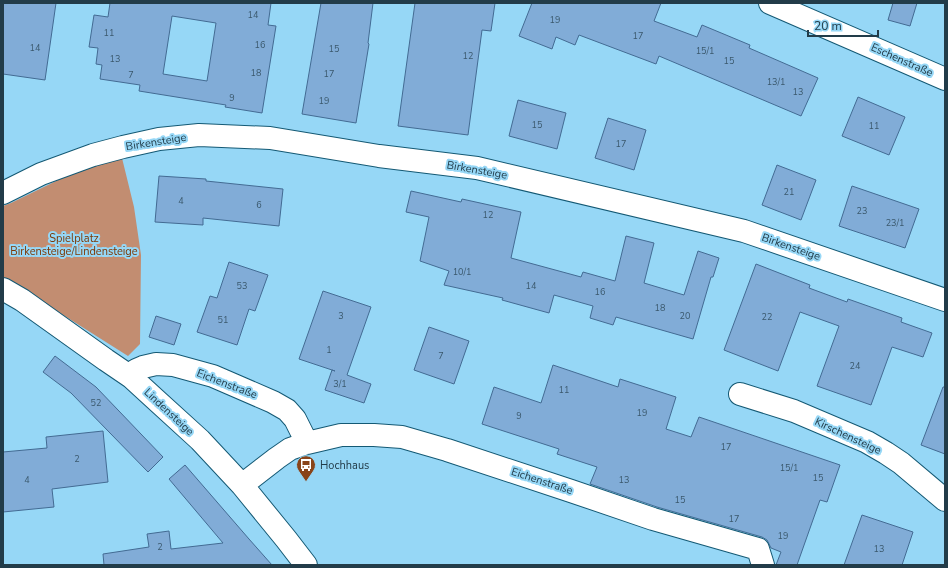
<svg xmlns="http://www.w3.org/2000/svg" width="948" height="568" font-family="'Nunito Sans',sans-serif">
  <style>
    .green { fill: #c28d71 }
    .building { fill: #81acd7; stroke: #436b93; fill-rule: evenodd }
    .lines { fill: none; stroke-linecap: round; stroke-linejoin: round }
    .minor-casing { stroke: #145974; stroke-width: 24 }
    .minor { stroke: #fff; stroke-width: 22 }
    .labels { text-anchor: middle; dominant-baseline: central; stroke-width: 4; stroke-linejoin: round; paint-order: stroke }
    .number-label { font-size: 9px; fill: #3a586c }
    .street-label { font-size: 11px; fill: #223c49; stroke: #96d7f6 }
    .park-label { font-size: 11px; fill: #7c3704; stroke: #96d7f6 }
    .poi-label { font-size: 11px; fill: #223c49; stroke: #96d7f6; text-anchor: start }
  </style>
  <rect width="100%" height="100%" fill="#96d7f6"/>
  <path class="green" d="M122,158L134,207L141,255L140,344L128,356L3,277V206L11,203L93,163Z"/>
  <path class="building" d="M3,3H56L45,80L3,74Z
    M110,3H271L268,25L276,26L262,113L225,107L226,105L139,91L140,85L100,79L102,65L96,64L98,48L89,47L94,15L108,17ZM172,16L216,23L207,81L163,74Z
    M321,3H373L368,43L369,44L356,123L302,114Z
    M415,3H495L491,31L482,30L468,135L398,126Z
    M532,3H661L654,21L697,37L702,25L750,45L749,48L818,78L801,116L659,56L656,64L579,35L575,45L556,37L552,49L519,36Z
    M893,3H917L910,26L888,20Z
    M858,97L905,117L889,155L842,136Z
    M518,100L566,113L557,149L509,136Z
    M608,118L646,130L634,170L595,158Z
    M777,165L816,180L801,220L762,205Z
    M159,176L206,179V181L283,189L279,226L203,218V225L155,222Z
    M852,186L919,209L905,248L839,226Z
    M411,191L461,202L462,199L521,212L511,258L581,277L583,272L615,281L626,236L654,243L644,283L684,295L698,251L719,258L713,277H711L693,339L616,317L613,325L590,318L593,306L554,295L549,313L502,300L503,298L444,285L449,271L420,261L429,217L406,212Z
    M229,262L268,275L255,311L249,309L237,345L197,332L210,296L217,298Z
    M756,264L810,285L809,288L847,302L848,299L902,318L901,322L932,333L923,357L892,347L871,405L817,386L839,326L800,312L778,371L724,350Z
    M323,291L371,307L347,375L371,384L364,403L325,390L332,370L335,371L299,359Z
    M156,316L181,324L174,345L149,337Z
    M429,327L469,341L454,384L414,370Z
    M55,356L96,387L163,457L148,472L71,393L43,372Z
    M553,365L618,387L620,379L676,397L666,429L691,437L699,417L840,465L827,502L820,500L797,565H776L781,552L771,548L767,540L762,537L657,507L590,484L597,467L557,454L559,449L482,424L494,387L541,403Z
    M943,387H945V454L921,445Z
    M103,431L108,482L52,489L54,507L3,512V452L47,448L46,437Z
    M185,465L249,539L272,565H104L103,554L149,547L147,534L169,531L171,549L223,543L169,479Z
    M862,515L913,532L902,565H844Z"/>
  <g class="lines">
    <defs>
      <path id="minor" d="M770,3L945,79
        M3,193L41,174L93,155L123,147L159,139L199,135L270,138L379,156L477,168L744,231L945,300
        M3,289L22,300L106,360L131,377L155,399L200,440L242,485L286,539L306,565
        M131,377L136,370L143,367L156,364L173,365L213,376L273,402L287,410L295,419L307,443
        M740,394L794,411L867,442L886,453L901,463L945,500
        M242,485L277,458L290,449L307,443L341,435H374L402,437L447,450L571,491L653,519L758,549L763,565"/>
    </defs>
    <use href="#minor" class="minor-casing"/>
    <use href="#minor" class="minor"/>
  </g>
  <defs>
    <symbol id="bus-pin" viewBox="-11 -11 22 30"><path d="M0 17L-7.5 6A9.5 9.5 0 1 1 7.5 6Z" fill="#894419" stroke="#96d7f6"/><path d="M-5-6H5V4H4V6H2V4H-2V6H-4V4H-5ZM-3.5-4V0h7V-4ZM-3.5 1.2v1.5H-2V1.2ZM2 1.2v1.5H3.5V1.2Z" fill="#fff"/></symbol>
  </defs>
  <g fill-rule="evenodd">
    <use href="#bus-pin" x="295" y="454" width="22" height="30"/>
  </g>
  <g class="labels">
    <g class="number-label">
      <text x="253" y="15">14</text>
      <text x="555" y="20">19</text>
      <text x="109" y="33">11</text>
      <text x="638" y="36">17</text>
      <text x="260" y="45">16</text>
      <text x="35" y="48">14</text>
      <text x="334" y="49">15</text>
      <text x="705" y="51">15/1</text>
      <text x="468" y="56">12</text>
      <text x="115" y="59">13</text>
      <text x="729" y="61">15</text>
      <text x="256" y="73">18</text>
      <text x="329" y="74">17</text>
      <text x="131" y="75">7</text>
      <text x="776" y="82">13/1</text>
      <text x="798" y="92">13</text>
      <text x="232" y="98">9</text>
      <text x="324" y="101">19</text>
      <text x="537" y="125">15</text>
      <text x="874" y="126">11</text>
      <text x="621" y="144">17</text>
      <text x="789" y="192">21</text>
      <text x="181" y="201">4</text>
      <text x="259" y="205">6</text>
      <text x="862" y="211">23</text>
      <text x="488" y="215">12</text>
      <text x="895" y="223">23/1</text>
      <text x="462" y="272">10/1</text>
      <text x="242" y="286">53</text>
      <text x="531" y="286">14</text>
      <text x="600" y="292">16</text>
      <text x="660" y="308">18</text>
      <text x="341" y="316">3</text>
      <text x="685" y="316">20</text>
      <text x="767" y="317">22</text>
      <text x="223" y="320">51</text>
      <text x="329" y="350">1</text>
      <text x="441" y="356">7</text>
      <text x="855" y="366">24</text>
      <text x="340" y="384">3/1</text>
      <text x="564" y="390">11</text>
      <text x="96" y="403">52</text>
      <text x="642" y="413">19</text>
      <text x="519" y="416">9</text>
      <text x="726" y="447">17</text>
      <text x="77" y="459">2</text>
      <text x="789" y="468">15/1</text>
      <text x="818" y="478">15</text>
      <text x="27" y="480">4</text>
      <text x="624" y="480">13</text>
      <text x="680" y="500">15</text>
      <text x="734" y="519">17</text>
      <text x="783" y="536">19</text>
      <text x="160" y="547">2</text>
      <text x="879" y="549">13</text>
    </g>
    <g class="street-label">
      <text transform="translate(902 60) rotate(24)">Eschenstraße</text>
      <text transform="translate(156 142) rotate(-9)">Birkensteige</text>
      <text transform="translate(477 170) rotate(10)">Birkensteige</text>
      <text transform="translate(791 247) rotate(19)">Birkensteige</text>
      <text transform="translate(227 384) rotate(21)">Eichenstraße</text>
      <text transform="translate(169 412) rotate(43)">Lindensteige</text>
      <text transform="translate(848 436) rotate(25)">Kirschensteige</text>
      <text transform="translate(542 481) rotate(18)">Eichenstraße</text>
    </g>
    <g class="park-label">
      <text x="74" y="238">Spielplatz<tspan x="74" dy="13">Birkensteige/Lindensteige</tspan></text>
    </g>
    <g class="poi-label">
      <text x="320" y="465">Hochhaus</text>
    </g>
  </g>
  <rect width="948" height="568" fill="none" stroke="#223c49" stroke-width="8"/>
  <path d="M808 30v6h70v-6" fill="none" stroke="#223c49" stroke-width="2"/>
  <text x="814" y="30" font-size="12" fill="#223c49" stroke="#96d7f6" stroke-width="3" paint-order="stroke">20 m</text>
</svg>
